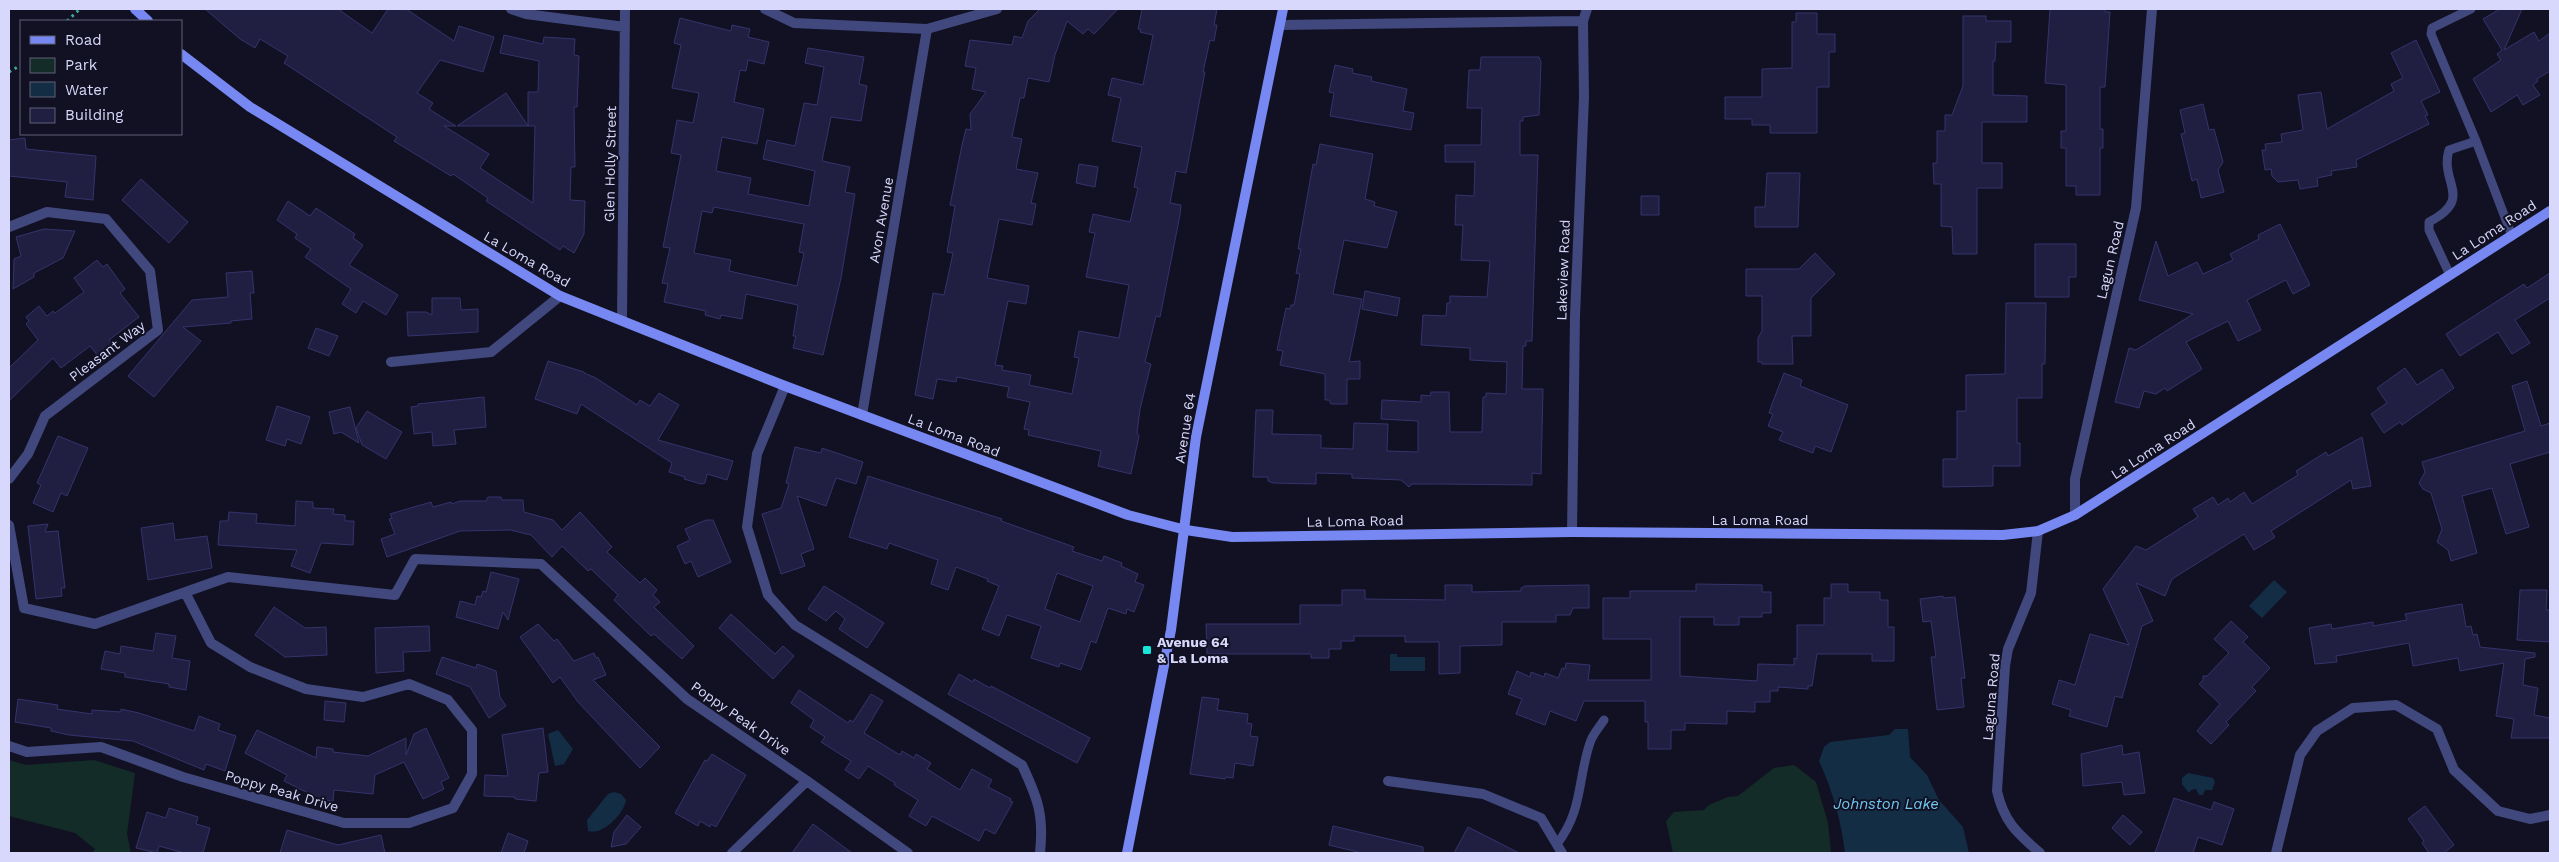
<svg xmlns="http://www.w3.org/2000/svg" width="2559" height="862" font-family="'Work Sans',sans-serif">
  <style>
    .green { fill: #142c28 }
    .water { fill: #132d45 }
    .building { fill: #201f42; stroke: #35336c; fill-rule: evenodd }
    .lines { fill: none; stroke-linecap: round; stroke-linejoin: round }
    .path { stroke: #3bab92; stroke-width: 3; stroke-dasharray: 2.5 4; stroke-linecap: butt }
    .lane { stroke: #40487d; stroke-width: 9 }
    .street { stroke: #40487d; stroke-width: 10 }
    .secondary { stroke: #7788f2; stroke-width: 10 }
    .poi-dot { fill: #17e7da; stroke: #111123; stroke-width: 2 }
    .labels { text-anchor: middle; dominant-baseline: central; stroke-width: 4; stroke-linejoin: round; paint-order: stroke }
    .street-label { font-size: 14px; fill: #d7d8fb; stroke: #111123 }
    .poi-label { font-size: 14px; font-weight: bold; fill: #d7d8fb; stroke: #111123; text-anchor: start }
    .water-label { font-size: 15px; font-style: italic; fill: #6fc9f1; stroke: #111123 }
  </style>
  <rect width="100%" height="100%" fill="#111123"/>
  <path class="green" d="M9,760L26,765L94,760L135,773L127,834L131,853H92L95,849L75,833L9,816Z
    M1794,765L1816,782L1828,823L1831,853H1673L1666,821L1674,812L1704,810L1709,805L1728,797L1738,796L1774,768Z"/>
  <path class="water" d="M2274,580L2287,592L2262,618L2249,606Z
    M1390,654H1397V657H1425V671H1390Z
    M1895,729H1908L1910,757L1927,775L1939,800L1963,827L1969,853H1845C1841,820 1833,792 1819,761L1824,747L1830,742L1889,735Z
    M558,730L573,749L564,764L555,766L548,734Z
    M2188,773L2213,778L2215,782L2212,790H2205L2203,795H2199L2196,789L2191,790L2189,793L2182,784V778Z
    M614,792L621,794L626,800C624,814 602,836 588,831L587,820L608,794Z"/>
  <path class="building" d="M205,9H338L372,33L388,9H406L454,41L459,26L494,37L483,72L440,60L417,93L433,103L429,109L456,126H444L489,154L480,168L533,203L535,126H528V92H538L539,61L500,53L504,35L543,44L544,37L575,39L574,55L579,56L577,107H574L575,167H571L570,200L585,201L584,234L574,253L563,246L560,250L486,201L488,198L453,174L451,176L394,141L397,137L284,63L288,56L260,39L255,48L240,39Z
    M1040,9H1118L1094,34L1088,29L1083,34L1067,21L1055,55L1049,82L1028,78L1024,98H1020L1012,137L1022,139L1016,169L1038,173L1031,203L1036,204L1032,225L999,219L987,278L1029,286L1026,304L1008,301L995,365L1003,366L1002,370L1031,375L1029,385L1072,394L1079,358L1074,357L1079,331L1119,338L1129,285L1086,277L1095,233L1089,232L1093,214L1130,222L1138,188L1134,187L1142,147L1112,141L1121,98L1108,95L1112,78L1143,85L1153,35L1140,32L1141,30L1138,29L1142,9H1217L1214,25H1217L1214,41L1210,40L1203,72H1205L1186,173L1176,171L1170,203L1181,205L1180,215L1160,317L1156,316L1145,362L1151,364L1140,409L1137,433L1139,436L1131,474L1098,466L1101,451L1028,435L1029,430L1024,429L1030,402L1007,397L1009,387L957,377L956,382L937,379L933,399L915,395L933,293L944,295L953,253L947,252L955,206L950,205L962,145L966,129L971,130L970,114L986,92L972,89L976,68L965,66L970,40L1012,45L1014,36L1022,38L1028,21Z
    M2050,9H2105V12H2110L2105,87H2100V129H2103V148H2100V195H2076V186H2066V148H2061V131H2066V85L2045,83Z
    M2500,9H2522L2504,50L2534,32L2539,41L2550,33V71L2537,79L2538,81L2533,85L2540,95L2523,105L2517,95L2491,112L2473,79L2501,60L2497,54L2502,50L2483,19Z
    M1796,13H1817V34H1835V52H1829V87H1817V133H1770V125H1752V119H1725V97H1762V69L1792,68V22H1796Z
    M1963,16H1986V21H2011V42H1996L1995,61H1993V95L2027,96V122H1982V163H2002V188H1977V254H1953L1952,227L1941,226V184H1934L1933,163H1937V131H1945V115H1952L1963,86Z
    M680,18L731,31L732,25L750,29L748,37L769,42L764,64L748,60L746,71L740,70L734,102L764,109L757,144L722,137L716,171L751,178L748,194L809,206L815,171L763,159L767,140L795,146L804,103L817,105L824,67L805,63L808,48L864,57L859,84L867,86L861,121L831,117L822,161L850,167L845,192L855,194L841,278L823,355L793,348L796,336H793L798,305L746,294L742,319L721,315L720,319L705,315L706,311L664,302L668,284L662,283L670,248L663,247L681,155L671,153L677,120L693,123L699,93L672,88L681,45L674,43ZM714,207L804,224L799,252L804,253L797,286L729,271L731,260L694,253L702,211L712,213Z
    M2416,40L2440,92L2421,101L2428,115L2425,116L2429,124L2356,160L2357,167L2331,171L2332,175L2317,178L2318,186L2300,189L2298,180L2278,182L2272,176L2271,169L2265,170L2262,150H2266L2265,144L2282,142L2281,134L2303,130L2298,95L2321,92L2327,129L2394,91L2391,84L2403,78L2391,53Z
    M1481,57H1539L1541,62L1539,115L1523,117V121H1520V155H1538L1532,341H1526V346H1523L1522,389H1543L1541,474L1532,473V485L1437,484H1412L1409,487L1401,480L1352,478V474L1316,473V484L1273,483L1268,481V477H1253L1256,410H1273L1272,434L1321,435V448L1353,449L1354,423L1388,424L1387,451L1418,452V421L1381,419L1382,400L1421,402V395L1430,396L1431,392H1449L1450,432H1482L1483,397H1486V393L1506,394L1507,362L1470,360V348L1421,345L1423,315L1446,316L1447,303H1450V296L1487,297L1490,261L1461,260L1463,225H1455L1456,195L1474,196L1475,162H1445V145H1481L1482,108H1467L1469,70H1480Z
    M1335,65L1353,69L1352,73L1372,77L1371,81L1407,89L1403,111L1414,113L1411,130L1330,116L1334,93L1329,92Z
    M506,93L528,126H457Z
    M2203,104L2209,130L2214,129L2223,162L2218,170L2224,192L2201,198L2197,179L2192,181L2181,134L2185,133L2180,110Z
    M25,138L26,149L96,156L93,200L65,197L67,182L9,176V140Z
    M1320,144L1373,154L1365,199L1375,202L1374,206L1397,212L1387,248L1344,240L1333,294L1362,299L1349,362L1360,361V379H1347V404H1331L1329,400H1325V374L1280,365L1283,351L1277,350L1286,308L1290,309L1291,305H1294L1300,274L1296,273L1301,249H1298L1313,164L1316,165Z
    M1079,164L1098,167L1095,187L1076,183Z
    M1767,173H1800L1798,227H1755V207H1765Z
    M141,179L188,222L169,243L122,200Z
    M1641,196H1659V215H1641Z
    M288,201L310,216L316,208L355,234L353,238L363,245L349,265L398,295L386,315L363,301L356,313L342,304L351,289L305,257L311,249L295,238L297,234L277,220Z
    M2280,224L2310,285L2293,294L2286,280L2247,300L2261,330L2238,341L2228,321L2186,342L2202,369L2167,391L2165,388L2156,394L2144,391L2139,408L2115,402L2129,348L2136,350L2193,314L2139,300L2156,241L2168,276L2197,262L2203,274L2233,260L2230,254L2259,239L2258,235Z
    M44,229L75,231L63,258L34,273V277L13,289L14,259L21,256L16,237Z
    M2035,244H2076V277H2069V297H2035Z
    M1815,253L1835,274L1811,298V336H1792L1793,364H1762V362H1758V338L1762,331V296H1746V269H1799Z
    M97,260L103,267L107,264L125,289L120,293L139,317L109,340L112,344L98,356L90,346L61,368L53,358L9,401V368L38,340L26,324L29,321L26,317L39,306L47,316L53,311L55,313L84,292L74,278Z
    M252,271L254,293H250L252,319L231,321V323L183,327L201,341L154,397L128,376L192,300L228,297L226,273Z
    M2550,273V298L2515,320L2530,343L2512,354L2498,332L2460,356L2446,334L2524,284L2527,288Z
    M1365,291L1400,298L1397,316L1362,309Z
    M432,298H460L461,310L478,309V332L408,336L407,312H426L432,315Z
    M2006,303H2046L2045,364H2042V398H2017V443H2020V466H1993V486L1943,487V459H1957V411H1966V375L2005,374Z
    M316,328L338,336L329,356L308,348Z
    M548,361L584,372V373L596,378L637,405L640,400L650,406L659,393L679,405L658,440L733,461L727,480L707,474L705,483L701,484L684,479L685,477L669,472L672,463L581,404L577,414L535,399Z
    M2405,368L2417,385L2442,369L2454,388L2402,425L2400,422L2384,433L2371,414L2387,403L2377,388Z
    M1784,373L1802,380L1800,386L1848,405L1831,452L1815,446L1813,453L1779,440L1783,432L1768,426L1773,414L1769,413L1772,404Z
    M2527,381L2541,426L2550,423V452L2510,464L2529,527L2506,534L2492,488L2462,496L2477,553L2451,561L2448,550L2437,542L2442,529L2431,493L2423,489L2419,483L2425,472L2422,462L2525,431L2512,386Z
    M484,397L486,427L454,430L456,444L433,446L432,432L414,434L411,407L418,406V404Z
    M277,406L310,417L301,444L287,439L285,446L266,440Z
    M350,407L359,443L341,432L334,434L329,412Z
    M367,411L402,432L386,459L362,445L356,428Z
    M58,436L88,448L67,496L61,493L53,512L33,503L41,485L37,483Z
    M2362,437L2371,486L2353,489L2351,480L2271,531L2275,537L2254,550L2244,534L2172,579L2165,596L2136,583L2153,621L2142,626L2122,698L2115,696L2107,727L2069,716L2071,710L2052,704L2059,680L2075,685L2090,634L2129,645L2103,589L2136,546L2146,550L2198,517L2193,509L2213,497L2218,505L2228,498L2230,502L2244,492L2252,504L2298,475L2296,471L2326,452L2328,456Z
    M795,447L821,453L822,448L863,462L856,484L836,478L826,506L797,496L814,549L801,554L805,566L781,574L762,514L781,508L789,484L786,483Z
    M868,476L1002,519L1001,521L1074,547L1072,551L1102,561L1104,556L1122,563L1121,566L1138,574L1135,582L1144,585L1134,612L1127,609L1126,614L1108,608L1096,643L1091,641L1081,670L1060,663L1059,667L1031,658L1041,626L1007,615L999,636L982,629L999,586L987,581L988,579L956,567L948,590L931,584L938,560L889,543L887,549L849,537ZM1057,573L1093,586L1080,622L1045,609Z
    M488,497H501L502,500H523L524,512L553,520L562,530L580,512L612,547L607,552L640,583L645,578L657,590L653,595L660,602L654,607L694,646L682,659L654,634L651,636L614,600L618,595L591,569L588,571L562,546L552,557L531,535L510,530L460,531L387,557L381,539L395,534L389,519L392,518L390,514L431,502L433,507L451,502L452,504L460,501H486Z
    M296,501L313,502V508L334,509L333,514L345,515V521H354L353,545L321,543L310,573L291,566L297,550L218,545L220,521H228L229,512L257,514L256,523L295,526Z
    M706,520H713L731,562L698,577L691,561L685,564L677,546L690,540L685,529Z
    M173,523L175,540L207,536L212,568L148,580L141,528Z
    M48,524L45,532L58,531L65,588H61L62,596L36,599L28,526Z
    M491,572L519,579L508,620L503,612L498,629L456,617L460,601L475,605L477,596L481,597L483,591L486,592Z
    M1696,584L1762,585V592H1771V613H1762V617H1739V625H1714V617H1680V676L1757,681L1758,664L1794,665V658L1797,659V625H1824V598H1831V584H1848V592H1880V600H1888V627H1894V661H1872V654H1817L1812,686H1808V689L1778,687V691H1770V702H1755V712L1727,711V724L1685,723V730H1671V749H1648V722H1645V701H1584L1576,721L1550,711L1545,725L1516,714L1522,699L1508,694L1517,671L1530,677L1531,672L1544,677L1545,673L1558,678L1562,668L1565,669L1566,663L1590,665L1588,680H1651V639H1603V598H1630V591H1696Z
    M1445,585H1472V592L1521,591V588L1525,586L1589,585V608H1573L1570,615H1556V622H1502V645L1460,646V673L1439,674V642H1405V636H1354V641H1341V649H1329V658H1311V654H1207L1206,624H1300V605H1342V590H1365V599L1445,600Z
    M824,586L884,623L867,648L839,629L845,619L836,611L826,621L808,609Z
    M2520,590H2547L2546,610H2550V642L2517,640Z
    M1943,596V598L1955,597L1965,678H1961L1964,707L1937,710L1931,657H1936L1931,621L1923,622L1920,599Z
    M2462,604L2466,627L2471,626L2473,635L2477,634L2480,647L2535,653V657L2525,659L2523,685L2538,688L2534,715L2550,718V738H2511L2514,719L2496,716L2504,663L2460,671L2458,658L2413,666L2409,643L2336,656L2337,662L2315,664L2309,628L2331,624L2332,629L2373,622V626L2407,620L2405,614Z
    M274,607L305,628L326,627L327,655L285,657L255,635Z
    M731,614L775,654L783,646L794,656L773,679L719,628Z
    M2231,621L2248,637L2243,642L2270,668L2252,687L2256,691L2226,722L2229,725L2211,744L2197,731L2220,704L2199,684L2203,680V676H2207L2229,653L2214,639Z
    M538,624L554,641L557,639L574,661L594,653L596,658L598,657L606,675L593,680L660,747L640,768L578,702L560,677L553,683L520,637Z
    M429,626L430,651L403,652L404,671L376,673L375,628Z
    M156,633L176,636L172,658L190,661L186,690L169,687V684L125,677V673L101,669L105,651L120,654L121,646L153,651Z
    M442,657L476,668L477,664L496,671L500,697L506,706L489,718L470,687L436,674Z
    M959,674L973,682L974,679L990,688L991,686L1090,738L1077,763L948,694Z
    M799,690L848,723L850,720L853,722L871,694L883,701L864,733L900,755L902,751L914,758L916,754L931,763L927,769L960,790L972,769L992,780L988,787L1011,799L1010,801L1013,802L995,834L985,829L979,841L932,816L926,826L909,816L918,800L894,785L895,783L868,766L859,779L845,770L851,761L821,742L825,737L810,727L814,720L791,703Z
    M1202,697L1219,699L1217,710L1248,714L1247,723L1252,724L1250,736L1258,737L1253,766L1235,763L1233,778L1226,777L1225,779L1190,774Z
    M18,699L58,705L57,709L92,714V710L121,712V709L139,713L194,731L199,716L220,724L218,730L236,736L225,771L206,764L204,770L133,741L69,735L51,731V728L15,722Z
    M325,701L346,703L344,722L324,720Z
    M426,728L449,778L441,782L444,789L423,799L404,762L375,775L373,794L334,790L333,801L309,798L310,794L284,781L287,775L245,753L257,730L316,758L317,747L333,749V752L368,756L406,738V755L414,734Z
    M543,728L548,772L539,773L536,801L515,799V797L484,796L485,775L508,776L502,735Z
    M2122,745L2123,755L2139,752L2145,793L2124,795L2122,782L2083,786L2081,754Z
    M712,754L746,775L716,827L711,824L710,827L700,821L698,826L675,813L705,760L707,761Z
    M2174,798L2211,810L2214,802L2234,809L2222,845L2198,837L2193,853H2155Z
    M2425,806L2454,845L2444,853H2429L2422,843L2424,841L2408,819Z
    M169,808L198,817L196,824L210,828L203,853H184L159,846L157,853L136,848L147,812L166,818Z
    M627,815L641,827L626,844L611,847L614,832Z
    M2123,815L2142,832L2130,845L2112,828Z
    M813,824L852,853H792Z
    M1333,826L1423,847V853H1362L1329,845Z
    M1468,827L1519,853H1454Z
    M287,830L338,845L381,835L385,853H280Z
    M508,833L528,841L524,853H501Z"/>
  <g class="lines">
    <path class="path" d="M67,21L80,9
      M9,72L21,65"/>
    <path class="lane" d="M2476,141L2512,236
      M2450,275L2429,230V222C2475,198 2439,183 2449,150L2476,141L2431,34L2432,28L2471,9
      M1557,844C1584,809 1577,778 1591,740C1594,733 1600,726 1604,720"/>
    <path class="street" d="M511,9L526,14L625,27
      M765,9L794,23L927,29L997,9
      M1280,25L1583,21
      M9,227L47,212L106,219L150,271L158,330L45,416L28,454L9,479
      M622,319L625,9
      M391,362L491,352L560,296
      M785,386L757,454L747,527L768,595L795,625L1022,765C1038,799 1044,815 1040,853
      M862,415L927,29
      M2075,515V479L2136,208L2152,9
      M9,525L24,608L95,624L228,577L395,595L415,559L541,564L687,699L807,781L908,853
      M2038,531L2031,593L2008,649L2005,666L1997,791C2004,822 2017,833 2040,853
      M1572,532L1575,316L1584,97L1583,21L1587,9
      M9,746L27,752L101,747L183,777L344,823H409L453,808L472,774V730L448,700L409,684L363,697L306,689L250,667L211,643L186,594
      M1388,781L1483,794L1541,818L1562,853
      M732,853L807,781
      M2276,853L2300,755L2317,731L2353,708L2396,705L2437,729L2454,770L2498,811L2530,819L2550,815"/>
    <path class="secondary" d="M135,9L148,21
      M181,54L250,107L560,296L785,386L1128,515L1186,530L1232,537L1572,532L2003,535L2038,531L2075,515L2550,211
      M1127,853L1171,630L1196,437L1283,9"/>
  </g>
  <rect class="poi-dot" x="1142" y="645" width="10" height="10" rx="2.5"/>
  <g class="labels">
    <g class="street-label">
      <text transform="translate(610 164) rotate(-89)">Glen Holly Street</text>
      <text transform="translate(881 220) rotate(-80)">Avon Avenue</text>
      <text transform="translate(2494 230) rotate(-33)">La Loma Road</text>
      <text transform="translate(527 259) rotate(30)">La Loma Road</text>
      <text transform="translate(2110 260) rotate(-77)">Lagun Road</text>
      <text transform="translate(1563 270) rotate(-88)">Lakeview Road</text>
      <text transform="translate(107 351) rotate(-37)">Pleasant Way</text>
      <text transform="translate(1185 428) rotate(-81)">Avenue 64</text>
      <text transform="translate(954 435) rotate(21)">La Loma Road</text>
      <text transform="translate(2153 449) rotate(-33)">La Loma Road</text>
      <text x="1760" y="520">La Loma Road</text>
      <text transform="translate(1355 521) rotate(-1)">La Loma Road</text>
      <text transform="translate(1991 697) rotate(-85)">Laguna Road</text>
      <text transform="translate(741 718) rotate(35)">Poppy Peak Drive</text>
      <text transform="translate(282 791) rotate(16)">Poppy Peak Drive</text>
    </g>
    <g class="poi-label">
      <text x="1157" y="642">Avenue 64<tspan x="1157" dy="16">&amp; La Loma</tspan></text>
    </g>
    <g class="water-label">
      <text x="1886" y="804">Johnston Lake</text>
    </g>
  </g>
  <rect width="2559" height="862" fill="none" stroke="#d7d8fb" stroke-width="20"/>
  <rect x="20" y="20" width="162" height="115" fill="#111123" stroke="#606179"/>
  <rect x="30" y="36" width="25" height="8" fill="#7788f2" stroke="#606179"/>
  <text x="65" y="45" font-size="15" fill="#d7d8fb">Road</text>
  <rect x="30" y="58" width="25" height="15" fill="#142c28" stroke="#606179"/>
  <text x="65" y="70" font-size="15" fill="#d7d8fb">Park</text>
  <rect x="30" y="82" width="25" height="15" fill="#132d45" stroke="#606179"/>
  <text x="65" y="95" font-size="15" fill="#d7d8fb">Water</text>
  <rect x="30" y="108" width="25" height="15" fill="#201f42" stroke="#606179"/>
  <text x="65" y="120" font-size="15" fill="#d7d8fb">Building</text>
</svg>
